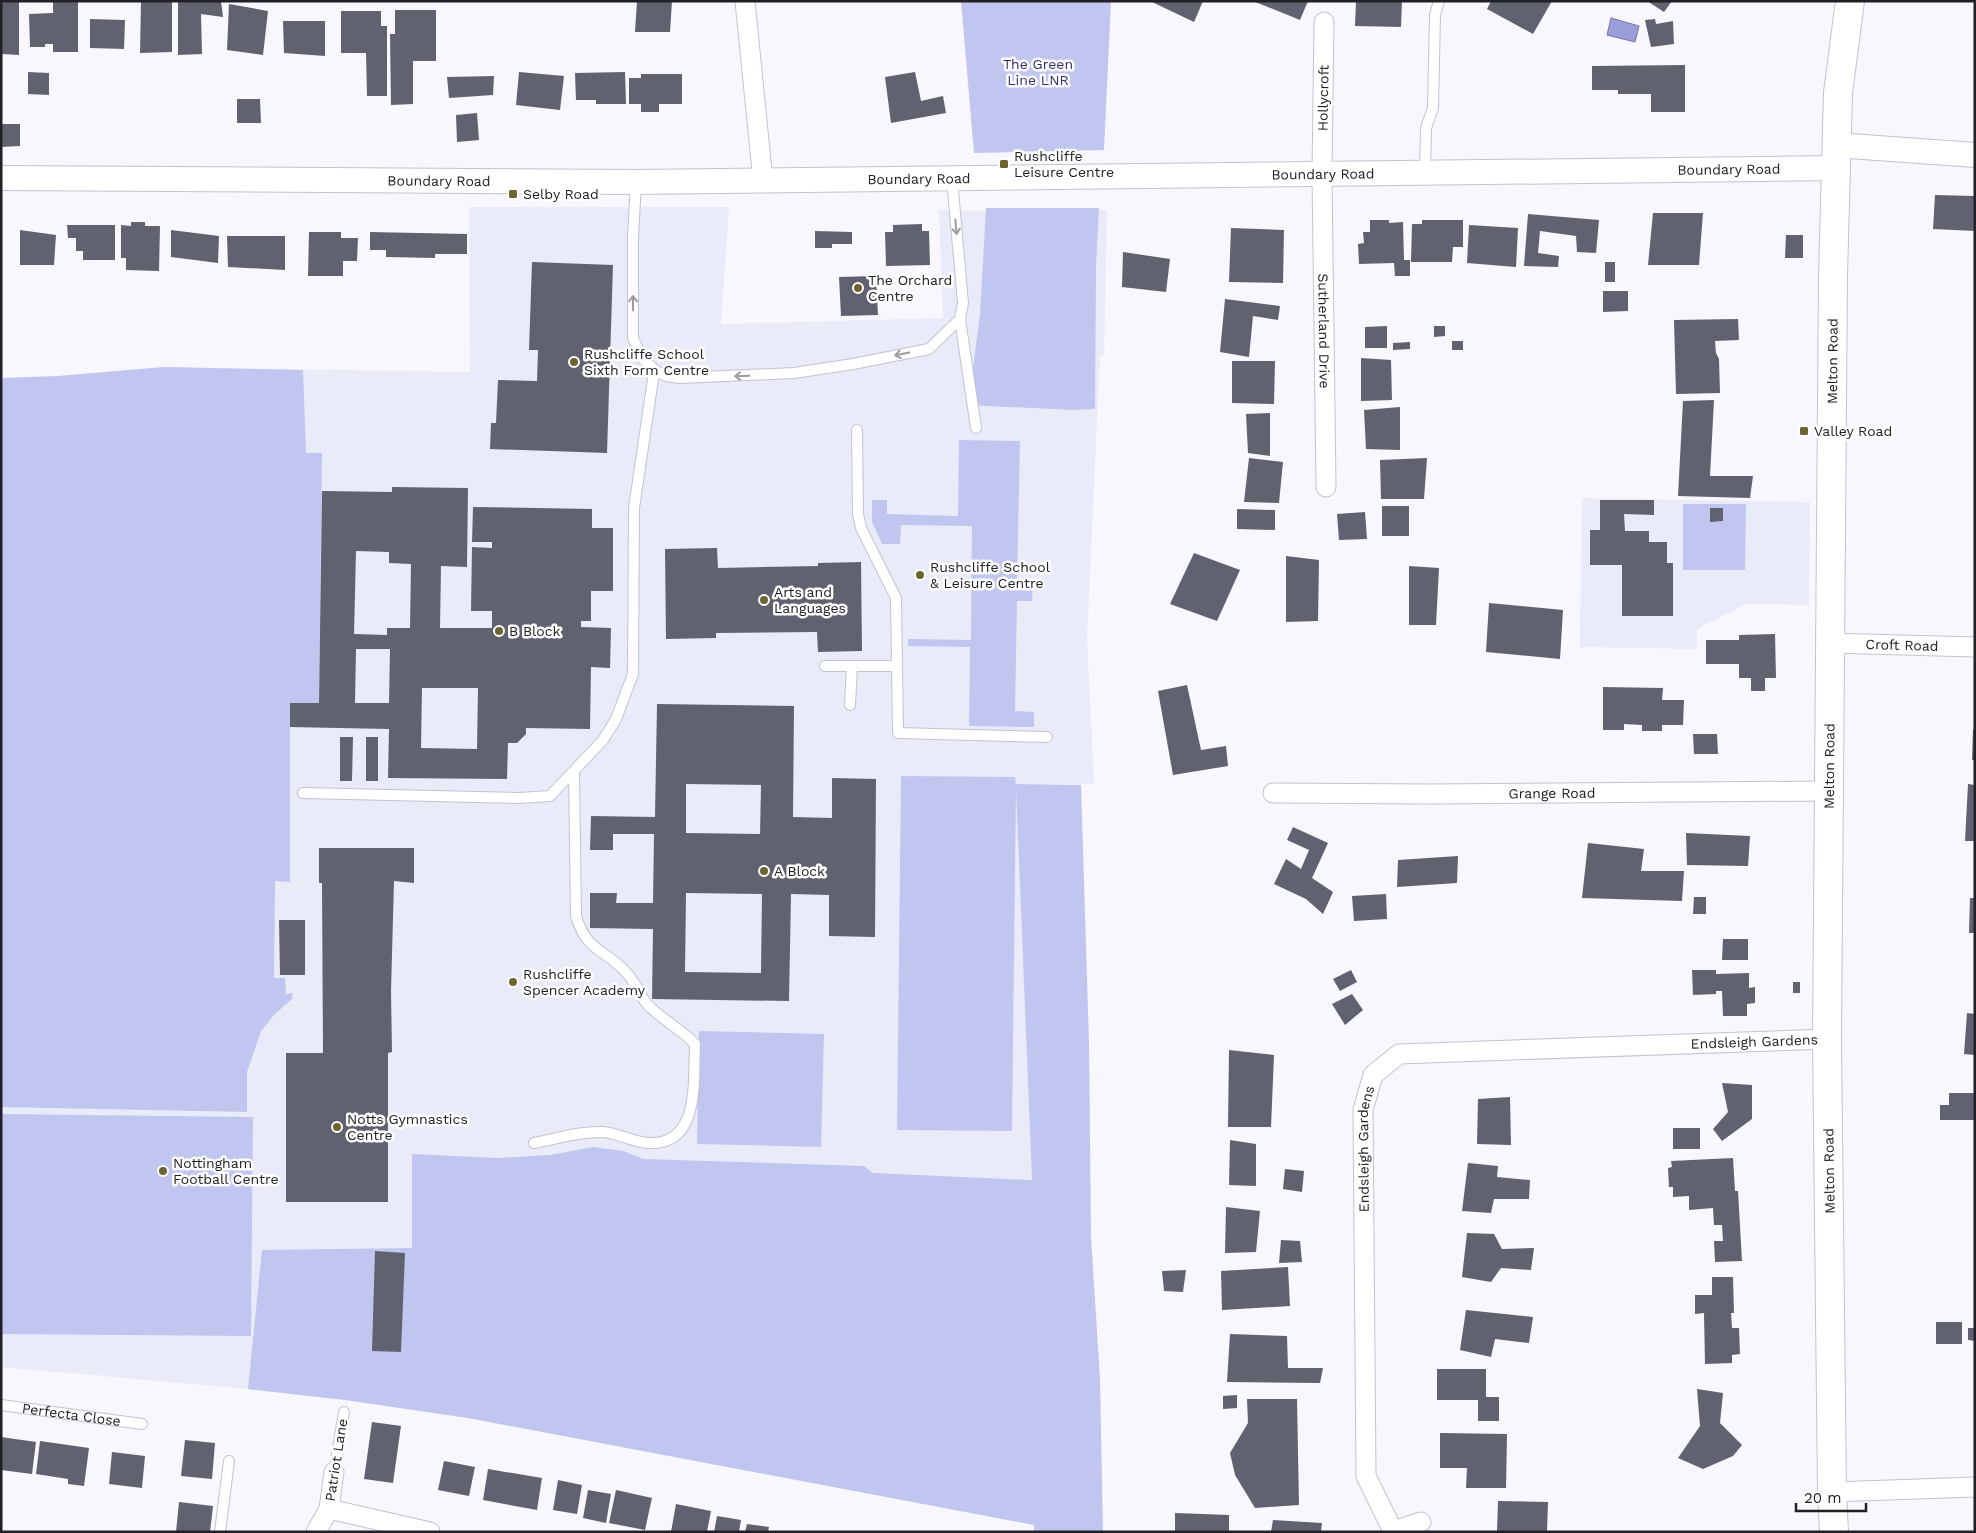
<svg xmlns="http://www.w3.org/2000/svg" width="1976" height="1533" font-family="'Work Sans',sans-serif">
  <style>
    .built { fill: #eaebf9 }
    .green { fill: #c1c6f0 }
    .water { fill: #9a9fdc; stroke: #7579a5 }
    .building { fill: #61626f; fill-rule: evenodd }
    .lines { fill: none; stroke-linecap: round; stroke-linejoin: round }
    .service-casing { stroke: #c1c3d1; stroke-width: 12 }
    .minor-casing { stroke: #c1c3d1; stroke-width: 21 }
    .tertiary-casing { stroke: #c1c3d1; stroke-width: 26 }
    .primary-casing { stroke: #c1c3d1; stroke-width: 30 }
    .service { stroke: #fff; stroke-width: 10 }
    .minor { stroke: #fff; stroke-width: 19 }
    .tertiary { stroke: #fff; stroke-width: 24 }
    .primary { stroke: #fff; stroke-width: 28 }
    .oneway { stroke: #9b9b9d }
    .poi-dot { fill: #6d6531; stroke: #fff; stroke-width: 2 }
    .labels { text-anchor: middle; dominant-baseline: central; stroke-width: 5; stroke-linejoin: round; paint-order: stroke }
    .park-label { font-size: 14px; fill: #302d74; stroke: #fff }
    .street-label { font-size: 14px; fill: #202126; stroke: #fff }
    .poi-label { font-size: 14px; fill: #202126; stroke: #fff; text-anchor: start }
  </style>
  <rect width="100%" height="100%" fill="#f7f7fd"/>
  <path class="built" d="M469,207H729L721,324L943,318L939,210L961,211L1107,210L1104,356H1100L1087,638L1094,784H1016L1032,1180L732,1467L468,1418L345,1400L248,1389L1,1367V378L58,376L164,367L470,372Z
    M1582,498L1810,502L1809,605L1747,604L1697,629V649L1580,647Z"/>
  <path class="green" d="M961,1H1111L1104,150L974,153Z
    M986,208H1099L1096,266L1095,409L1075,410L966,405L970,392L980,314Z
    M164,367L303,370L306,453H322L319,703H290V882L275,881L274,978H285L286,994L293,993L292,999L275,1014L261,1031L247,1072V1112L1,1107V378L58,376Z
    M959,440L1020,441L1017,584H1033L1032,601H1017L1015,711L1034,712V727L969,726L970,647L908,646V639L971,640L972,526L901,525L900,544H882L872,522V500H887V514L958,516Z
    M1683,504H1746L1745,570H1683Z
    M901,776L1015,777L1016,784L1081,785L1089,1043L1091,1237L1100,1379L1103,1532H1034V1525L468,1418L345,1400L248,1389L262,1250L412,1248V1154L498,1158L550,1155L593,1147L623,1151L643,1159L864,1166L873,1173L1032,1180L1016,789L1012,1131L897,1130Z
    M699,1031L824,1034L821,1147L697,1144Z
    M1,1114L253,1117L251,1336L1,1334Z"/>
  <path class="water" d="M1611,18L1639,26L1635,42L1607,35Z"/>
  <path class="building" d="M1,1H19V55L1,54Z
    M53,1H78V52H53V44H45V47H30L29,14L53,13Z
    M141,1H172V52L140,53Z
    M178,1H221L223,17L201,14L202,54L178,55Z
    M637,1H672L670,32H635Z
    M1150,1H1203L1194,22Z
    M1253,1H1308L1300,20Z
    M1356,1H1402L1401,27L1355,26Z
    M1491,1H1552L1533,34L1487,9Z
    M1647,1H1672L1664,12Z
    M229,4L268,11L263,55L227,50Z
    M395,10H436V61H413V104L391,105L390,34H395Z
    M341,11H381V26H387V96H367L366,53H341Z
    M90,19L125,20L124,49L90,48Z
    M1655,19L1656,24L1673,21L1674,44L1651,47L1645,20Z
    M283,21H325V56L284,53Z
    M1685,65V112H1651V94H1618V90H1592V66Z
    M28,72L49,73V95L28,94Z
    M519,72L564,76L560,110L516,105Z
    M625,72L626,104H596V100H576L575,73Z
    M915,72L921,101L943,96L946,113L891,123L885,77Z
    M641,74H682V104H659V112H641V104H629V78H641Z
    M494,76L493,95L449,98L447,77Z
    M237,99H260L261,123H237Z
    M477,113L479,140L457,142L456,115Z
    M1,124H20V146L1,147Z
    M1935,195L1975,196V231L1933,229Z
    M1653,213H1703L1699,265H1648Z
    M1528,214L1599,220L1596,253L1577,252L1576,236L1540,231L1538,253L1559,256L1558,267L1524,266Z
    M1370,220H1389V223L1403,222L1404,260H1410V276H1395L1394,263L1359,264L1358,244L1364,243L1363,232H1370Z
    M1422,220H1463V247H1453L1452,262H1411L1412,224H1422Z
    M131,222H145V226H160L159,271L126,270V258H121V225L131,226Z
    M922,224V231H929L930,265L886,266L885,232H893V225Z
    M67,225H115V260H83V251H76V238H68Z
    M1469,225L1518,228L1516,267L1467,263Z
    M1231,228L1284,230L1283,283L1229,282Z
    M20,230L56,235L54,265H20Z
    M171,230L219,236L218,263L171,257Z
    M815,231L852,232V244H832V248H815Z
    M309,232H341V238H358L357,261H343V276H308Z
    M370,232L467,234V254H435V258L386,257V250H370Z
    M1786,235H1803V258H1785Z
    M227,236H285V270L228,267Z
    M1123,252L1170,259L1166,292L1122,287Z
    M532,262L613,265L607,453L490,449L491,423H496L498,380L537,381L538,350H529Z
    M1605,262H1615V282H1605Z
    M876,276L878,315L841,316L839,277Z
    M1603,291H1628V311L1603,312Z
    M1225,299L1280,306L1278,320L1253,316L1249,357L1220,352Z
    M1738,319L1739,340L1715,341L1716,353L1719,359L1720,393L1676,394L1674,320Z
    M1387,326V348H1365V327Z
    M1434,326H1445V336L1434,337Z
    M1452,341H1463V350H1452Z
    M1410,342V349L1393,350V343Z
    M1361,358L1391,360L1392,400L1361,401Z
    M1232,361H1275L1274,404L1232,403Z
    M1714,400L1710,476H1753L1750,498L1678,496L1683,401Z
    M1400,407V450L1366,449L1364,410Z
    M1270,413V456L1248,453L1246,414Z
    M1249,458L1283,462L1279,503L1244,502Z
    M1427,458L1424,499H1381L1380,460Z
    M392,487L468,488L467,567L441,566L440,628H492V611H471L472,547L492,548V542H472L473,507L592,509V528H613V591H591V621H581V627L611,628L610,668L591,667L590,729L526,728V734L517,743H508L507,779L388,778L389,729L290,727V703H319L322,491L392,492ZM356,551L389,552V563L411,564L410,628H387V635L354,634ZM356,649H390L389,703H355ZM422,688H478L477,749L421,748Z
    M1600,500H1654V515L1624,514L1625,531H1649V542H1667V563H1673V616H1622V565H1590V530H1600Z
    M1382,506H1409V536H1382Z
    M1710,508H1723V521L1710,522Z
    M1237,509L1275,510V530L1237,529Z
    M1365,512L1367,539L1339,540L1337,514Z
    M717,548L718,568L818,566V563L861,562L862,651L818,652L817,632L716,633V638L666,639L665,549Z
    M1194,553L1240,570L1217,621L1170,604Z
    M1286,556L1319,560L1318,621L1286,622Z
    M1409,566L1439,568L1436,625H1409Z
    M1489,603L1563,610L1560,659L1486,652Z
    M1775,634L1776,678H1765V691H1751V678H1739V664H1706V640H1739V635Z
    M1187,685L1201,750L1226,746L1228,766L1173,775L1158,691Z
    M1603,687L1663,688L1662,700H1684L1683,725H1662V731H1642V725L1624,724V730H1603Z
    M657,704L794,706L793,817L832,818V778L876,779L875,937L829,936V895L791,894L789,1001L652,999L653,929L590,928V893H617L616,903H653L654,834H613V850H590L591,816L655,817ZM686,784L761,785L760,834L686,833ZM686,893L762,894L761,973L685,972Z
    M1973,729H1975V760H1972Z
    M1693,734H1717L1718,754H1694Z
    M340,737H353L352,781H340Z
    M366,737H378V781H366Z
    M1968,784L1975,785V841H1965Z
    M1293,827L1328,843L1312,878L1333,892L1323,914L1306,899L1274,884L1286,859L1301,869L1309,850L1287,840Z
    M1686,833L1750,836L1748,866L1687,865Z
    M1588,843L1644,849L1641,871H1684L1682,901L1582,898Z
    M319,848H414V883L394,881L391,991L392,1052L388,1053V1202H286V1053H323L322,883H319Z
    M1458,856L1457,883L1397,887L1398,860Z
    M1386,894L1387,919L1354,921L1352,896Z
    M1694,897H1706V914H1693Z
    M1970,898H1975V933H1969Z
    M279,920H305V975H280Z
    M1723,939H1748V960H1722Z
    M1351,970L1357,982L1340,991L1333,979Z
    M1692,970H1716V974L1749,973V988L1755,987V1003L1747,1004V1016H1723L1722,991H1716V994L1693,995Z
    M1793,982H1800V993H1793Z
    M1352,994L1363,1010L1345,1025L1332,1004Z
    M1967,1013L1975,1014V1055L1964,1054Z
    M1229,1050L1274,1055L1271,1127H1228Z
    M1722,1083L1752,1085V1119L1722,1141L1713,1129L1728,1112Z
    M1949,1093H1975V1120H1940V1105H1949Z
    M1510,1097L1511,1145L1477,1144L1478,1099Z
    M1673,1128H1700V1149H1673Z
    M1230,1140L1256,1144V1186L1229,1185Z
    M1733,1158L1735,1191H1738L1742,1261L1715,1262L1714,1241H1723L1722,1225H1714L1713,1208L1689,1210V1196L1673,1197V1187H1669L1668,1168L1672,1167L1671,1161Z
    M1468,1163L1498,1166L1497,1177L1530,1180L1529,1199H1494L1491,1213L1462,1211Z
    M1285,1169L1304,1171L1302,1192L1283,1189Z
    M1226,1207L1260,1211L1256,1252L1225,1253Z
    M1467,1233L1494,1234L1502,1249L1534,1248L1531,1270L1501,1268L1491,1282L1462,1277Z
    M1281,1240L1300,1241L1302,1262L1279,1263Z
    M375,1251L405,1253L401,1352L372,1351Z
    M1288,1267L1290,1306L1222,1310L1221,1271Z
    M1186,1270L1183,1292L1164,1291L1162,1271Z
    M1712,1277H1733L1734,1313H1731L1732,1328H1739L1740,1354L1732,1355V1363L1705,1364L1704,1313L1695,1314V1295H1712Z
    M1466,1310L1533,1317L1529,1343L1495,1339L1491,1357L1460,1350Z
    M1936,1322H1962V1344H1936Z
    M1968,1328H1975V1341L1968,1340Z
    M1230,1334L1287,1336L1288,1368H1323L1320,1383L1227,1382Z
    M1437,1369H1486V1397H1499V1421H1478V1400H1437Z
    M1697,1389L1723,1393L1720,1423L1742,1445L1733,1456L1703,1469L1678,1458L1700,1426Z
    M1237,1395V1408L1223,1409V1396Z
    M1247,1399H1297L1299,1505L1255,1508L1235,1475L1230,1453L1248,1423Z
    M372,1422L401,1426L393,1483L364,1479Z
    M1440,1433L1507,1434L1506,1488H1466L1467,1468H1440Z
    M1,1437L36,1442L32,1474L1,1470Z
    M185,1440L215,1443L212,1479L181,1476Z
    M40,1441L89,1448L84,1486L68,1484V1479L36,1474Z
    M112,1452L145,1456L142,1488L109,1484Z
    M444,1461L475,1467L469,1496L438,1490Z
    M488,1469L542,1478L537,1510L483,1500Z
    M558,1480L582,1485L577,1514L553,1510Z
    M588,1490L611,1494L606,1523L583,1518Z
    M616,1490L652,1498L645,1530L609,1523Z
    M1498,1501L1548,1502L1547,1532H1497Z
    M179,1502L213,1506L210,1532H176Z
    M676,1504L711,1511L707,1532H671Z
    M1175,1513L1229,1515V1532L1175,1531Z
    M717,1516L741,1520L739,1532H714Z
    M1273,1520L1322,1523L1321,1532H1271Z
    M747,1524L769,1527L768,1532H745Z"/>
  <g class="lines">
    <defs>
      <g id="service">
        <path d="M1425,173L1426,128L1433,108L1435,15L1439,1"/>
        <path d="M636,182L633,237V338L642,358L656,371L666,376L680,378L794,373L853,364L929,349L960,319L963,303L952,179"/>
        <path d="M960,319L976,428"/>
        <path d="M857,430L858,514L861,528L896,598L898,733L1047,737"/>
        <path d="M825,666H897"/>
        <path d="M850,705L852,666"/>
        <path d="M303,793L520,798L550,796L603,740L616,719L633,674L634,508L653,379L656,371"/>
        <path d="M534,1143C556,1139 580,1131 603,1132C618,1133 633,1142 648,1143C701,1146 693,1080 695,1044C680,1028 664,1021 650,1007C640,998 636,982 626,972C604,949 586,951 576,916L574,772"/>
        <path id="s1" d="M1,1405L142,1424"/>
        <path d="M334,1472L344,1412"/>
        <path d="M220,1532L229,1461"/>
      </g>
      <g id="minor">
        <path d="M745,1L763,181"/>
        <path id="s2" d="M1324,22L1322,174L1326,487"/>
        <path id="s3" d="M1830,643L1975,647"/>
        <path id="s4" d="M1273,793L1431,794L1829,791"/>
        <path d="M1832,1492L1975,1487"/>
        <path d="M329,1509L430,1532"/>
        <path id="s5" d="M1421,1522L1393,1531L1366,1476L1363,1110L1373,1075L1399,1054L1827,1039"/>
        <path d="M316,1532L329,1509L334,1472"/>
      </g>
      <g id="tertiary">
        <path d="M1836,145L1975,155"/>
        <path id="s6" d="M1,178L636,182L1835,168"/>
      </g>
      <g id="primary">
        <path id="s7" d="M1834,1532L1832,1492L1827,1039L1833,276L1838,93L1850,1"/>
      </g>
    </defs>
    <use href="#service" class="service-casing"/>
    <use href="#minor" class="minor-casing"/>
    <use href="#tertiary" class="tertiary-casing"/>
    <use href="#primary" class="primary-casing"/>
    <use href="#service" class="service"/>
    <use href="#minor" class="minor"/>
    <use href="#tertiary" class="tertiary"/>
    <use href="#primary" class="primary"/>
  </g>
  <defs><path id="oneway-shaft" d="M-6 0H5M1.5-3L5.5 0L1.5 3" fill="none" stroke-width="1.6" stroke-linecap="round" stroke-linejoin="round" transform="scale(1.25)"/></defs>
  <g class="oneway">
    <use href="#oneway-shaft" transform="translate(956 227) rotate(85)"/>
    <use href="#oneway-shaft" transform="translate(633 303) rotate(-90)"/>
    <use href="#oneway-shaft" transform="translate(902 354) rotate(169)"/>
    <use href="#oneway-shaft" transform="translate(742 376) rotate(178)"/>
  </g>
  <g class="poi-dot">
    <rect x="999" y="159" width="10" height="10" rx="2.5"/>
    <rect x="508" y="189" width="10" height="10" rx="2.5"/>
    <circle cx="858" cy="288" r="5"/>
    <circle cx="574" cy="362" r="5"/>
    <rect x="1799" y="426" width="10" height="10" rx="2.5"/>
    <circle cx="920" cy="575" r="5"/>
    <circle cx="764" cy="600" r="5"/>
    <circle cx="499" cy="631" r="5"/>
    <circle cx="764" cy="871" r="5"/>
    <circle cx="513" cy="982" r="5"/>
    <circle cx="337" cy="1127" r="5"/>
    <circle cx="163" cy="1171" r="5"/>
  </g>
  <g class="labels">
    <g class="park-label">
      <text x="1038" y="64">The Green<tspan x="1038" dy="16">Line LNR</tspan></text>
    </g>
    <g class="street-label">
      <text transform="translate(1323 98) rotate(-89)">Hollycroft</text>
      <text stroke="none"><textPath href="#s6" startOffset="1728">Boundary Road</textPath></text>
      <text stroke="none"><textPath href="#s6" startOffset="1322">Boundary Road</textPath></text>
      <text stroke="none"><textPath href="#s6" startOffset="918">Boundary Road</textPath></text>
      <text stroke="none"><textPath href="#s6" startOffset="438">Boundary Road</textPath></text>
      <text stroke="none"><textPath href="#s2" startOffset="309">Sutherland Drive</textPath></text>
      <text stroke="none"><textPath href="#s7" startOffset="1171">Melton Road</textPath></text>
      <text stroke="none"><textPath href="#s3" startOffset="72">Croft Road</textPath></text>
      <text stroke="none"><textPath href="#s7" startOffset="766">Melton Road</textPath></text>
      <text stroke="none"><textPath href="#s4" startOffset="279">Grange Road</textPath></text>
      <text stroke="none"><textPath href="#s5" startOffset="882">Endsleigh Gardens</textPath></text>
      <text stroke="none"><textPath href="#s5" startOffset="418">Endsleigh Gardens</textPath></text>
      <text transform="translate(1829 1171) rotate(-91)">Melton Road</text>
      <text stroke="none"><textPath href="#s1" startOffset="71">Perfecta Close</textPath></text>
      <text transform="translate(336 1460) rotate(-81)">Patriot Lane</text>
    </g>
    <g class="poi-label">
      <text x="1014" y="156">Rushcliffe<tspan x="1014" dy="16">Leisure Centre</tspan></text>
      <text x="523" y="194">Selby Road</text>
      <text x="868" y="280">The Orchard<tspan x="868" dy="16">Centre</tspan></text>
      <text x="584" y="354">Rushcliffe School<tspan x="584" dy="16">Sixth Form Centre</tspan></text>
      <text x="1814" y="431">Valley Road</text>
      <text x="930" y="567">Rushcliffe School<tspan x="930" dy="16">&amp; Leisure Centre</tspan></text>
      <text x="774" y="592">Arts and<tspan x="774" dy="16">Languages</tspan></text>
      <text x="509" y="631">B Block</text>
      <text x="774" y="871">A Block</text>
      <text x="523" y="974">Rushcliffe<tspan x="523" dy="16">Spencer Academy</tspan></text>
      <text x="347" y="1119">Notts Gymnastics<tspan x="347" dy="16">Centre</tspan></text>
      <text x="173" y="1163">Nottingham<tspan x="173" dy="16">Football Centre</tspan></text>
    </g>
  </g>
  <rect width="1976" height="1533" fill="none" stroke="#202126" stroke-width="5"/>
  <path d="M1796 1503v8h70v-8" fill="none" stroke="#202126" stroke-width="2.5"/>
  <text x="1804" y="1503" font-size="15" fill="#202126" stroke="#ffffff" stroke-width="4" paint-order="stroke">20 m</text>
</svg>
